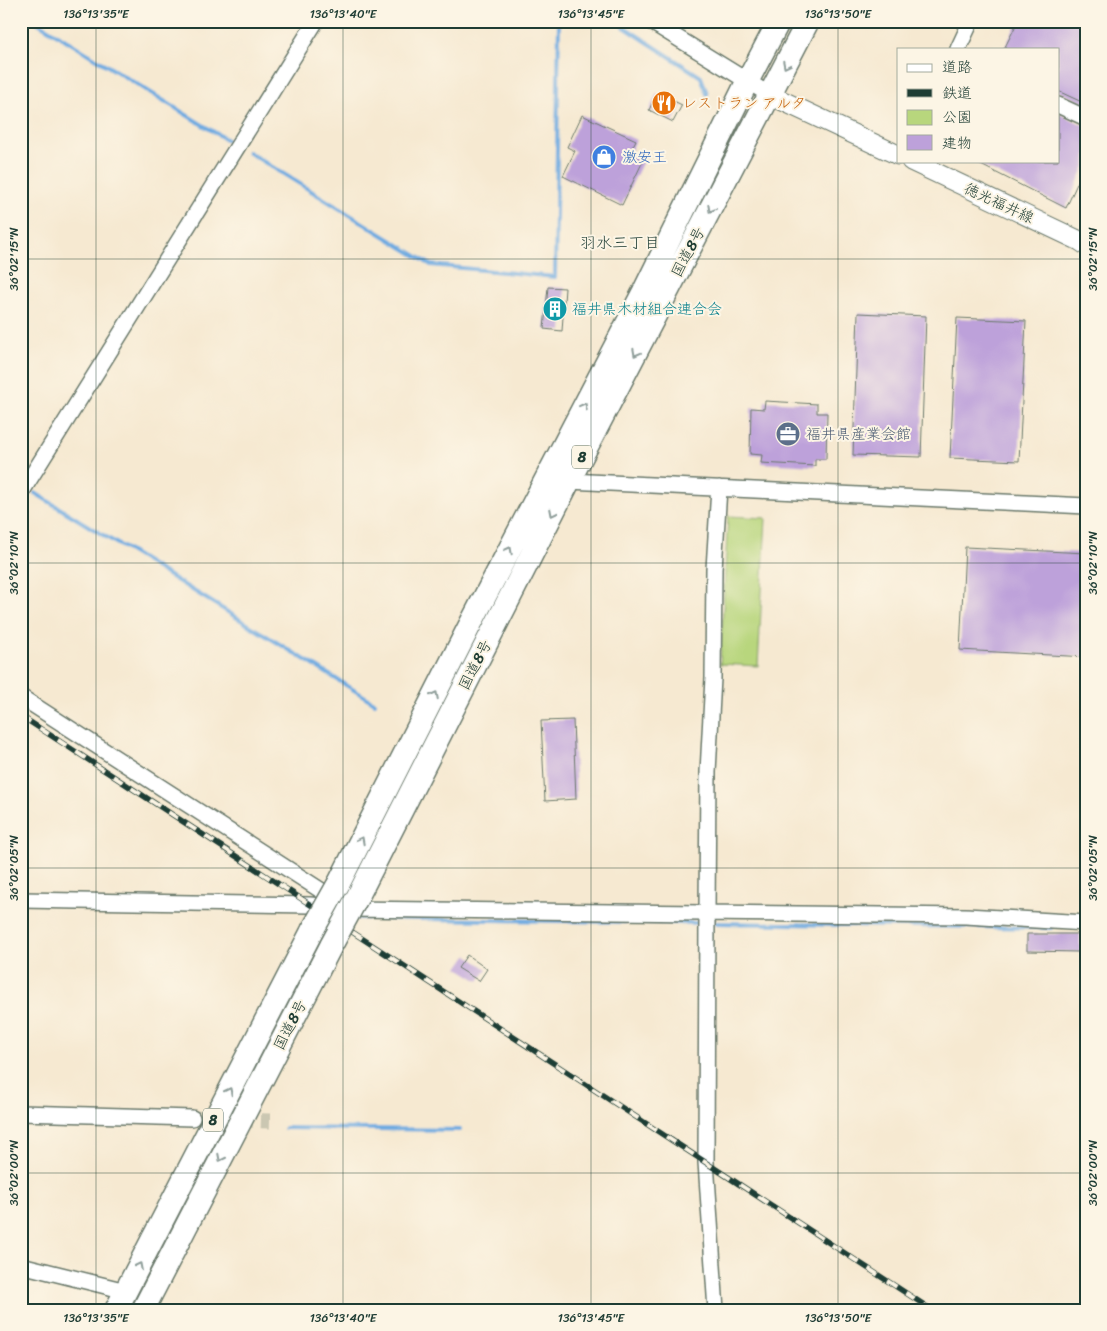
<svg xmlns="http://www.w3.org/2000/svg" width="1107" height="1331" font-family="Sriracha,'Klee One',sans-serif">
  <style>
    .green { fill: #b8d67d; stroke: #6c8a58 }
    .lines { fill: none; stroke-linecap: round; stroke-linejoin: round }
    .stream { stroke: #70abe1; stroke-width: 4 }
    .building { fill: #bda1da }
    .minor-tunnel { stroke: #cbc7b2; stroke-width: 15; stroke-dasharray: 15 8; stroke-linecap: butt }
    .minor-casing { stroke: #6a796b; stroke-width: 18 }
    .major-casing { stroke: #6a796b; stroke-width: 21 }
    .highway-casing { stroke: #6a796b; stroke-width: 25 }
    .minor { stroke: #fff; stroke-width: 15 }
    .major { stroke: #fff; stroke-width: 19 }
    .highway { stroke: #fff; stroke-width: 22 }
    .rail-casing { stroke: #1f3d34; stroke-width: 5.5 }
    .rail { stroke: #fcf5e5; stroke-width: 4; stroke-dasharray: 11; stroke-linecap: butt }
    .highway-bridge-casing { stroke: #6a796b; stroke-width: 25; stroke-linecap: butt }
    .highway-bridge { stroke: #fff; stroke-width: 22 }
    .oneway { stroke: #8f9e9a }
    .ticks { fill: none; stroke: #1f3d34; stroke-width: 1; stroke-opacity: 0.45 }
    .labels { text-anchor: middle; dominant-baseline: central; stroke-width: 4; stroke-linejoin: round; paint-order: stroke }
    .shield { fill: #fcf5e5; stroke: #617469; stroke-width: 1 }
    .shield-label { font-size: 14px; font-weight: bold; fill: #1f3d34 }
    .food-label { font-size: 15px; fill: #c56008; stroke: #fcf5e5; text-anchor: start }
    .shop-label { font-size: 15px; fill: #366cbe; stroke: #fcf5e5; text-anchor: start }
    .street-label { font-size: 15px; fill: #1f3d34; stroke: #fcf5e5 }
    .culture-label { font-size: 15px; fill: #0d838f; stroke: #fcf5e5; text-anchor: start }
    .service-label { font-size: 15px; fill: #4e5e75; stroke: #fcf5e5; text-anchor: start }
    .neighbourhood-label { font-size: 16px; fill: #1f3d34; stroke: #fcf5e5 }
    .neatline { fill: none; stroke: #1f3d34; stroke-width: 2 }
    .ticks-label { font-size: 12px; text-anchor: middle; fill: #1f3d34 }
  </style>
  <rect width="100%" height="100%" fill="#fcf5e5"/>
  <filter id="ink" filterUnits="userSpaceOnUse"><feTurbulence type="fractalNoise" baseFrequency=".02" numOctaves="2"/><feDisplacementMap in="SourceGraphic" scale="10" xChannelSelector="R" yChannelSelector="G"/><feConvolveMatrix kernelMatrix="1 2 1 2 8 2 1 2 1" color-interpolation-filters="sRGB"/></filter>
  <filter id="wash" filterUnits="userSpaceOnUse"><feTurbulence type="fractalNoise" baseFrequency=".0096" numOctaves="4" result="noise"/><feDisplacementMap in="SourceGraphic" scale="20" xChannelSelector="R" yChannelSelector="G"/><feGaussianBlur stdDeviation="1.12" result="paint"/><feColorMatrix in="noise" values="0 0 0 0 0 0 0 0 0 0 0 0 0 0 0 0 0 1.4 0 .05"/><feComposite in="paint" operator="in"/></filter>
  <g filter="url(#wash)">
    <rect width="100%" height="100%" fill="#f6e9d1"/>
    <path class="green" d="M728,516L766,518L758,666L720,664Z"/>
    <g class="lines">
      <path class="stream" d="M35,21L227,140
        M615,21L701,77L707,94
        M248,152L431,265L555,277L559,21
        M35,493L375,703
        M354,918L701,923
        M716,923L1051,928
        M285,1128L460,1130"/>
    </g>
    <g id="blocks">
      <path class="building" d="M1018,21H1086V104L1058,91V49H1004Z
        M657,93L682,105L673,122L649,110Z
        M1058,113L1086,126V164L1066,208L973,161H1058Z
        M582,115L636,140L629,154L643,161L622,205L563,176L575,151L567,147Z
        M548,287L565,288L562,331L544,329Z
        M858,313L926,316L921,457L853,455Z
        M957,318L1026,321L1019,461L950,458Z
        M765,401L817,404V413H827L826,459H815V466L761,463L762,455L750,454L751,408L764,409Z
        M965,547L1086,553V657L960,650Z
        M573,720L576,799L545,801L541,721Z
        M1027,934H1080V952L1027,951Z
        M467,955L487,969L479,981L458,968Z"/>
    </g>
  </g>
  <g filter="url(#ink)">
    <use href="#blocks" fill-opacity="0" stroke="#6a796b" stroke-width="1"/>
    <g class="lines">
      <path class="minor-tunnel" d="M192,1118L270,1121"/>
      <defs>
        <path id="minor" d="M650,21L770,95
          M958,49L971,21
          M1058,105L1086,118
          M569,481L1086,506
          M21,493L316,21
          M21,697L339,902
          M21,900L310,905L349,909L966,916L1086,923
          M21,1113L192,1118
          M21,1265L126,1291
          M716,1310L706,1162L707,913L708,772L713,678L714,569L719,488"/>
        <path id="major" d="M770,95L898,155
          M911,161L1080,241L1086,245"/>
        <path id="highway" d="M339,883L469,627L644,291L747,82L779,21
          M359,894L569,481L808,21
          M116,1310L312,931
          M143,1310L332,944"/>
      </defs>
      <use href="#minor" class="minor-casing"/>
      <use href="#major" class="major-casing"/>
      <use href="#highway" class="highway-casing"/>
      <use href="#minor" class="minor"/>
      <use href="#major" class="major"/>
      <use href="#highway" class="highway"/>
      <defs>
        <path id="rail" d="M21,716L932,1310"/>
      </defs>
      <use href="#rail" class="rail-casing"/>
      <use href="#rail" class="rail"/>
      <defs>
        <path id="highway-bridge" d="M312,931L339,883
          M332,944L359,894"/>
      </defs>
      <use href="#highway-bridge" class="highway-bridge-casing"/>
      <use href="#highway-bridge" class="highway-bridge"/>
    </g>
    <defs><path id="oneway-chevron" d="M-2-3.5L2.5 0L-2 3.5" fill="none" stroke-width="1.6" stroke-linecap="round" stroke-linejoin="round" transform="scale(1.25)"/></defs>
    <g class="oneway">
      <use href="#oneway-chevron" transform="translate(786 65) rotate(117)"/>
      <use href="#oneway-chevron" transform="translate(711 209) rotate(118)"/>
      <use href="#oneway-chevron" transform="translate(636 353) rotate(118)"/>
      <use href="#oneway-chevron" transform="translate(584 406) rotate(-62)"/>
      <use href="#oneway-chevron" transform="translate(553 513) rotate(117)"/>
      <use href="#oneway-chevron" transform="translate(509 550) rotate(-62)"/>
      <use href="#oneway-chevron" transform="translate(435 695) rotate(-63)"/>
      <use href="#oneway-chevron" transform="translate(361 840) rotate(-62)"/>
      <use href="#oneway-chevron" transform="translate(229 1091) rotate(-63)"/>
      <use href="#oneway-chevron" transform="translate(221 1158) rotate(117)"/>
      <use href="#oneway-chevron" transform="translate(139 1266) rotate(-63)"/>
    </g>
  </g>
  <path class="ticks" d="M96,21V1310M343,21V1310M591,21V1310M838,21V1310M21,259H1086M21,563H1086M21,868H1086M21,1173H1086"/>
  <defs>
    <symbol id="restaurant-disc" viewBox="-11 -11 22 22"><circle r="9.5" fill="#e8710a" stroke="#fcf5e5"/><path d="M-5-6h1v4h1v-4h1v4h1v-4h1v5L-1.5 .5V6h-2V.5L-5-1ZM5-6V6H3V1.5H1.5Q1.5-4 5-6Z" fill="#fff"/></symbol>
    <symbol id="shop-disc" viewBox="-11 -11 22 22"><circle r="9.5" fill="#3f7fe0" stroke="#fcf5e5"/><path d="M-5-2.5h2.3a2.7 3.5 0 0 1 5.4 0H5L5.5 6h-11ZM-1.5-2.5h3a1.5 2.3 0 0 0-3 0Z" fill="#fff"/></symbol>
    <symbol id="building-disc" viewBox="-11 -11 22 22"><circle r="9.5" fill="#0f9aa8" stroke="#fcf5e5"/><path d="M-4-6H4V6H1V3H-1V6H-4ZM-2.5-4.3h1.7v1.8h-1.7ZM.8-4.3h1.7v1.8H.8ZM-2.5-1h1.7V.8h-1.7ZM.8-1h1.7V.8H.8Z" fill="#fff"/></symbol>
    <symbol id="office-disc" viewBox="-11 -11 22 22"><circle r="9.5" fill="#5c6f8a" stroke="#fcf5e5"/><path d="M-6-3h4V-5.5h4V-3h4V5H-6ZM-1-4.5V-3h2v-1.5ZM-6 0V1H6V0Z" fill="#fff"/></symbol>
  </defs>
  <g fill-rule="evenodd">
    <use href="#restaurant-disc" x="650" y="89" width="28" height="28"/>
    <use href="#shop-disc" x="590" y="143" width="28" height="28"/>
    <use href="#building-disc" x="541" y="295" width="28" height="28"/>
    <use href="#office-disc" x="774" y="420" width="28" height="28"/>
  </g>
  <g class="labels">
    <g class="shield">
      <rect x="572" y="445.5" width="20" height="23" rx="4"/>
      <rect x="203" y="1108.5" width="20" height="23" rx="4"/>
    </g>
    <g class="shield-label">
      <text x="582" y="457">8</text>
      <text x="213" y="1120">8</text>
    </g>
    <g class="food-label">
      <text x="682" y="103">レストラン アルタ</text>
    </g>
    <g class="shop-label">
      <text x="622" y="157">激安王</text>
    </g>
    <g class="street-label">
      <text transform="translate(999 203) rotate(25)">徳光福井線</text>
      <text transform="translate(688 252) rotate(-62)">国道8号</text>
      <text transform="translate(475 665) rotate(-63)">国道8号</text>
      <text transform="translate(290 1025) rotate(-63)">国道8号</text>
    </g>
    <g class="culture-label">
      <text x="572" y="309">福井県木材組合連合会</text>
    </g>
    <g class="service-label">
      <text x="806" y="434">福井県産業会館</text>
    </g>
    <g class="neighbourhood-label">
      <text x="620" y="242">羽水三丁目</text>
    </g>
  </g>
  <rect width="1107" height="1331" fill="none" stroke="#fcf5e5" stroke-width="55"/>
  <rect x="897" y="48" width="162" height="115" fill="#fcf5e5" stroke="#a4ab9e"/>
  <rect x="907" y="64" width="25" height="8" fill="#ffffff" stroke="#a4ab9e"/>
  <text x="942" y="72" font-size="15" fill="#1f3d34">道路</text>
  <rect x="907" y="89" width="25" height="8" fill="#1f3d34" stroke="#a4ab9e"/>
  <text x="942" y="98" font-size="15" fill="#1f3d34">鉄道</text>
  <rect x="907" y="110" width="25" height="15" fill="#b8d67d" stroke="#a4ab9e"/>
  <text x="942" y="122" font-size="15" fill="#1f3d34">公園</text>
  <rect x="907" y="135" width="25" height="15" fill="#bda1da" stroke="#a4ab9e"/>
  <text x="942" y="148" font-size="15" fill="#1f3d34">建物</text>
  <rect x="28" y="28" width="1052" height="1276" class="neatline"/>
  <g class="ticks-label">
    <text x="96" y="18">136°13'35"E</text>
    <text x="343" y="18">136°13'40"E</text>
    <text x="591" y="18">136°13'45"E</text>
    <text x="838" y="18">136°13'50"E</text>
    <text transform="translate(14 259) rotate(-90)" y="4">36°02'15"N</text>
    <text transform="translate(1093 259) rotate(-90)" y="4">36°02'15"N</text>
    <text transform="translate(14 563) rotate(-90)" y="4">36°02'10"N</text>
    <text transform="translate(1093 563) rotate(-90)" y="4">36°02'10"N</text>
    <text transform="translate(14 868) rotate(-90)" y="4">36°02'05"N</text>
    <text transform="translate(1093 868) rotate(-90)" y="4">36°02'05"N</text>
    <text transform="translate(14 1173) rotate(-90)" y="4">36°02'00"N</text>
    <text transform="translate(1093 1173) rotate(-90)" y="4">36°02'00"N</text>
    <text x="96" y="1322">136°13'35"E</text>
    <text x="343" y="1322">136°13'40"E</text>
    <text x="591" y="1322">136°13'45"E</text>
    <text x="838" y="1322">136°13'50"E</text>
  </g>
</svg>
